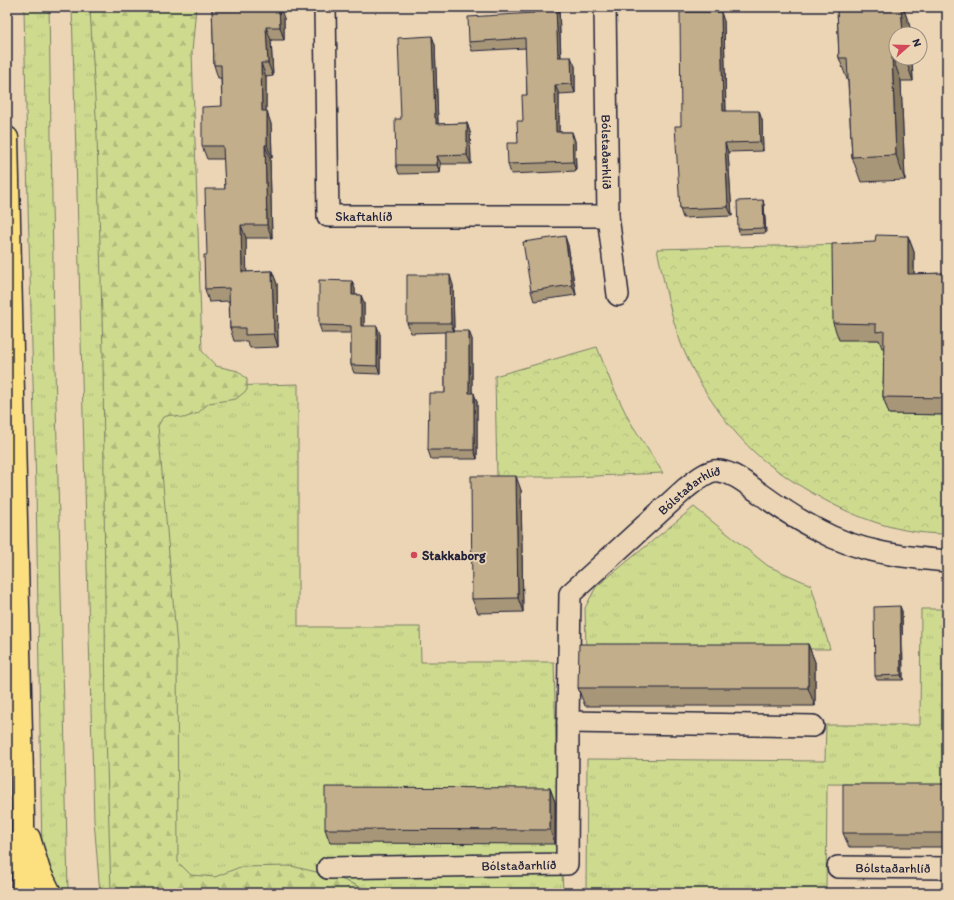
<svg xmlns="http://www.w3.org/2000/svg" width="954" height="900" font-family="Itim,sans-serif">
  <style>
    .grass { fill: url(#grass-tufts); stroke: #787e65 }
    .forest { fill: url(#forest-firs); stroke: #787e65 }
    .park { fill: url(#park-crowns); stroke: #787e65 }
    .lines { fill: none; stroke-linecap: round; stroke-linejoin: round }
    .minor-casing { stroke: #22223b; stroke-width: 24 }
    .trunk-casing { stroke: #22223b; stroke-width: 25 }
    .minor { stroke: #ebd5b4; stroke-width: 21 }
    .trunk { stroke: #fce080; stroke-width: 22 }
    .wall { fill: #a79678; stroke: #22223b }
    .shaded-wall { fill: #887a61; stroke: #22223b }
    .building { fill: #c2ae8b; stroke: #22223b }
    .poi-dot { fill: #d1495b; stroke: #ebd5b4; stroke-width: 1.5 }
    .labels { text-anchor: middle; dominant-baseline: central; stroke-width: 3.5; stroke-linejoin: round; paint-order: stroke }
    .street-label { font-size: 13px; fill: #22223b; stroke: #ebd5b4 }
    .poi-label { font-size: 13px; font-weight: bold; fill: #22223b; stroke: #ebd5b4; text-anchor: start }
  </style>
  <defs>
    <pattern id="grass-tufts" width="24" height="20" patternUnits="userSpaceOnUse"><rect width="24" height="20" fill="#cedb8f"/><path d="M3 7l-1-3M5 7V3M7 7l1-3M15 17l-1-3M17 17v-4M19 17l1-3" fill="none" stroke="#b1bc7c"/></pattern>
    <pattern id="forest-firs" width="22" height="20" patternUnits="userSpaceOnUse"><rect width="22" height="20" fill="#cedb8f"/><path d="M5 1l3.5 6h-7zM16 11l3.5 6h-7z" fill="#b1bc7c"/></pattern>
    <pattern id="park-crowns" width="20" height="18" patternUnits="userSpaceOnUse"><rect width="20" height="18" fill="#cedb8f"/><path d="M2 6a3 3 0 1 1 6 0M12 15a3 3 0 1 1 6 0" fill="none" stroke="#b1bc7c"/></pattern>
  </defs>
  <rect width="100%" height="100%" fill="#ebd5b4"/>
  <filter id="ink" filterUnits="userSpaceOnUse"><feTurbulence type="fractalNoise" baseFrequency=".025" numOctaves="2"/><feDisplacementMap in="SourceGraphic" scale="8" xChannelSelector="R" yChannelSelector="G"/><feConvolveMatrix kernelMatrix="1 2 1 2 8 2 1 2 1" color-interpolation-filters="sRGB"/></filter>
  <g filter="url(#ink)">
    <path class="grass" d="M24,7H49L54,329L64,707L68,893H60L42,854L36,487L28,206Z
      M72,7H180L194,387L298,384V627H420L421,662H554L557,786L563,891L579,893H100L94,820Z
      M694,507L768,566L811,585L830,649H586L585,608L596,587Z
      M921,609H947V785L827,784L826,893H586L587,759L825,761L826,725H920Z"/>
    <path class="forest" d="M90,7H196L192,52L202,351L216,366L238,371L247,379V390L236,399L209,403L198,413L184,418L171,415L163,417L158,426L177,647L178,862L191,875L215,877L240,867L291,866L333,876L368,890L405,893H112L111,890L106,734L103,352L97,135Z"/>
    <path class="park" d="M888,243L839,339L882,340L890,348L889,414L947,415V534C889,534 842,512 794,482C780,472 765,463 753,451C724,423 697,383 682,346C670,315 664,281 657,249Z
      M597,347L612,385L629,420L663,473L573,477H497L495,376Z"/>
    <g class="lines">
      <defs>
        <g id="minor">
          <path id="s1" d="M325,7L328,216H608"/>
          <path id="s2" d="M605,7L608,216L618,295"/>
          <path id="s3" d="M813,726L568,722L570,594L685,489C693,483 708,469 719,471C735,473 748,485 761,494C779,507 798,520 818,530C858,552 902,557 947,561"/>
          <path id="s4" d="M838,867L947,868"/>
          <path id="s5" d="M328,868L567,864L568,722"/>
        </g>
        <path id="trunk" d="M7,138L23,820V893
          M29,838L39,871L50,893"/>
      </defs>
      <use href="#minor" class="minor-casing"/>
      <use href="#trunk" class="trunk-casing"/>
      <use href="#minor" class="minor"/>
      <use href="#trunk" class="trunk"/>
    </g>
    <path class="wall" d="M212,7L284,18V40H271L273,76L266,77V111L271,124L272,158H270L272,238H246V272L272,271L277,284L278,347L250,348L247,341H234L230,328L229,301L209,302L205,289L207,255L225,189L224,159H207L202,146L222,106L221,78H218L214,65Z
      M396,7H436V8H397Z
      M533,7H573V8H559L561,57L575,66V93L559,94V132H572L575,141L576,171L511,174L508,164L518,143L523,121L527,95L526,48L472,51L469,42L534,13Z
      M837,7H903L910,27L896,34V58H912L913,81H901L905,180L861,182L852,157L848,82L839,58Z
      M724,21L726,111L762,120L763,151L728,152L732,216L683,218L680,209L681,126Z
      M432,36L435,45L438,123L439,124L467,123L470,132L471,164H441L440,173L399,174L396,165L401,119Z
      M763,200L764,205L766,233L740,234L738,229Z
      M908,236L914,252V274L947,273V415L889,414L883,397L884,348H882L879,340H839L833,323L875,242Z
      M568,245L576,295L534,301L531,291Z
      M352,281L355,289V295H361L364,303V326L380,334V374L354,373L351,365V333H322L319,325Z
      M453,285L454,331L472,339V393L477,402V459H431L428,450L445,393V332L411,333L407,323Z
      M521,490L523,612L478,613L472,599Z
      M902,611L903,680H877L875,676Z
      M808,644L815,662V706H585L578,688Z
      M947,784V847H849L843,833Z
      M550,788L555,802V844L330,843L325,829Z"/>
    <path class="shaded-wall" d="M279,7H280L284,18V40L280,27Z
      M556,7H559V8L561,66L558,57Z
      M901,7H903L910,27L911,34H903Z
      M721,12L724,21L726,121L723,111Z
      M266,27L271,40L273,76L268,63Z
      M432,36L435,45L438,123L440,127L436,124L435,118Z
      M892,56L901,81L905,180L896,155Z
      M571,57L575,66V93L572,84Z
      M905,58H912L913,81Z
      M261,63L266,77V124L262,111Z
      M555,85L559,94V142L556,132Z
      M267,111L271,124L272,158L267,145Z
      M759,111L762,120L763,151L760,142Z
      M467,123L470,132L471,164L467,155Z
      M572,132L575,141L576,171L573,162Z
      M725,143L728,152L732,216L728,207Z
      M265,145L270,158L272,238L267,225Z
      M437,156L441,164L440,173L437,165Z
      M763,200L764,205L766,233L764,228Z
      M241,225L246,238L247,285L242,272Z
      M565,236L568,245L576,295L572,285Z
      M908,236L914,252V291L908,274Z
      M272,271L277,284L278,347L274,334Z
      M450,275L453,285L454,332L451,323Z
      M352,281L355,289V303L352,295Z
      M361,295L364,303V334L361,326Z
      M377,326L380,334V374L377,366Z
      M469,331L472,339V402L469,393Z
      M474,393L477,402V459L474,450Z
      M516,476L521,490L523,612L518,598Z
      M900,606L902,611L903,680L901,675Z
      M808,644L815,662V706L808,688Z
      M550,788L555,802V844L550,830Z"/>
    <path class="building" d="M212,7H279L280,27H266L268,63H261L262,111H267V145H265L267,225H241L242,272L272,271L274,334L245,335V328H230L229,288L205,289L204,255H207L205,189H225L223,146H202V107L222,106L221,65H214Z
      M533,7H556L558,57H571L572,84L555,85L556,132H572L573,162L508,164L507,143H518L517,121H523L522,95H527L525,38L469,42L468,17L534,13Z
      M837,7H901L903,34H896V56H892L896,155L852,157L847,58H839Z
      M680,12H721L723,111H759L760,142L725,143L728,207L680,209L675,126H681Z
      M432,36L435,118H436V124L467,123V155L437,156V165H396L395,119H401L398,38Z
      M763,200L764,228L738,229L737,201Z
      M876,235L908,236V274L947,273V398L883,397L884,331L876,332V324L833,323L832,244L875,242Z
      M565,236L572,285L531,291L523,242Z
      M407,275H450L451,323H407Z
      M319,280L352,281V295H361V326H377V366L351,365V326L319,325Z
      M445,331H469V393H474V450H428L429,393H445Z
      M471,476H516L518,598L472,599Z
      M900,606L901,675L875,676L874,607Z
      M579,644H808V688H578Z
      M843,784H947V833H843Z
      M325,787L550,788V830L325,829Z"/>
  </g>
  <circle class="poi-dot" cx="414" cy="555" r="4"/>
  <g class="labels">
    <g class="street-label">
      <text stroke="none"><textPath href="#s2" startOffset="145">Bólstaðarhlíð</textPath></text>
      <text stroke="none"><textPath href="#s1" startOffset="245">Skaftahlíð</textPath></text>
      <text stroke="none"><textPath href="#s3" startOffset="532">Bólstaðarhlíð</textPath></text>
      <text stroke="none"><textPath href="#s5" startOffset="191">Bólstaðarhlíð</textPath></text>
      <text stroke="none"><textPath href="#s4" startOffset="55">Bólstaðarhlíð</textPath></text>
    </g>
    <g class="poi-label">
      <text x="422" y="555">Stakkaborg</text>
    </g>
  </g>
  <rect width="954" height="900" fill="none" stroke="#ebd5b4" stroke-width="24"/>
  <rect x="12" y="12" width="930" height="876" fill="none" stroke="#22223b" stroke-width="1.5" filter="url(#ink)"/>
  <g transform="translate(908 46) rotate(70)"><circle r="19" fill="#ebd5b4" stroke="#9b8d84"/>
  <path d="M0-3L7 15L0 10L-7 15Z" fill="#d1495b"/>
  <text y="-6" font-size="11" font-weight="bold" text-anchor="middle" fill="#22223b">N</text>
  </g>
</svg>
